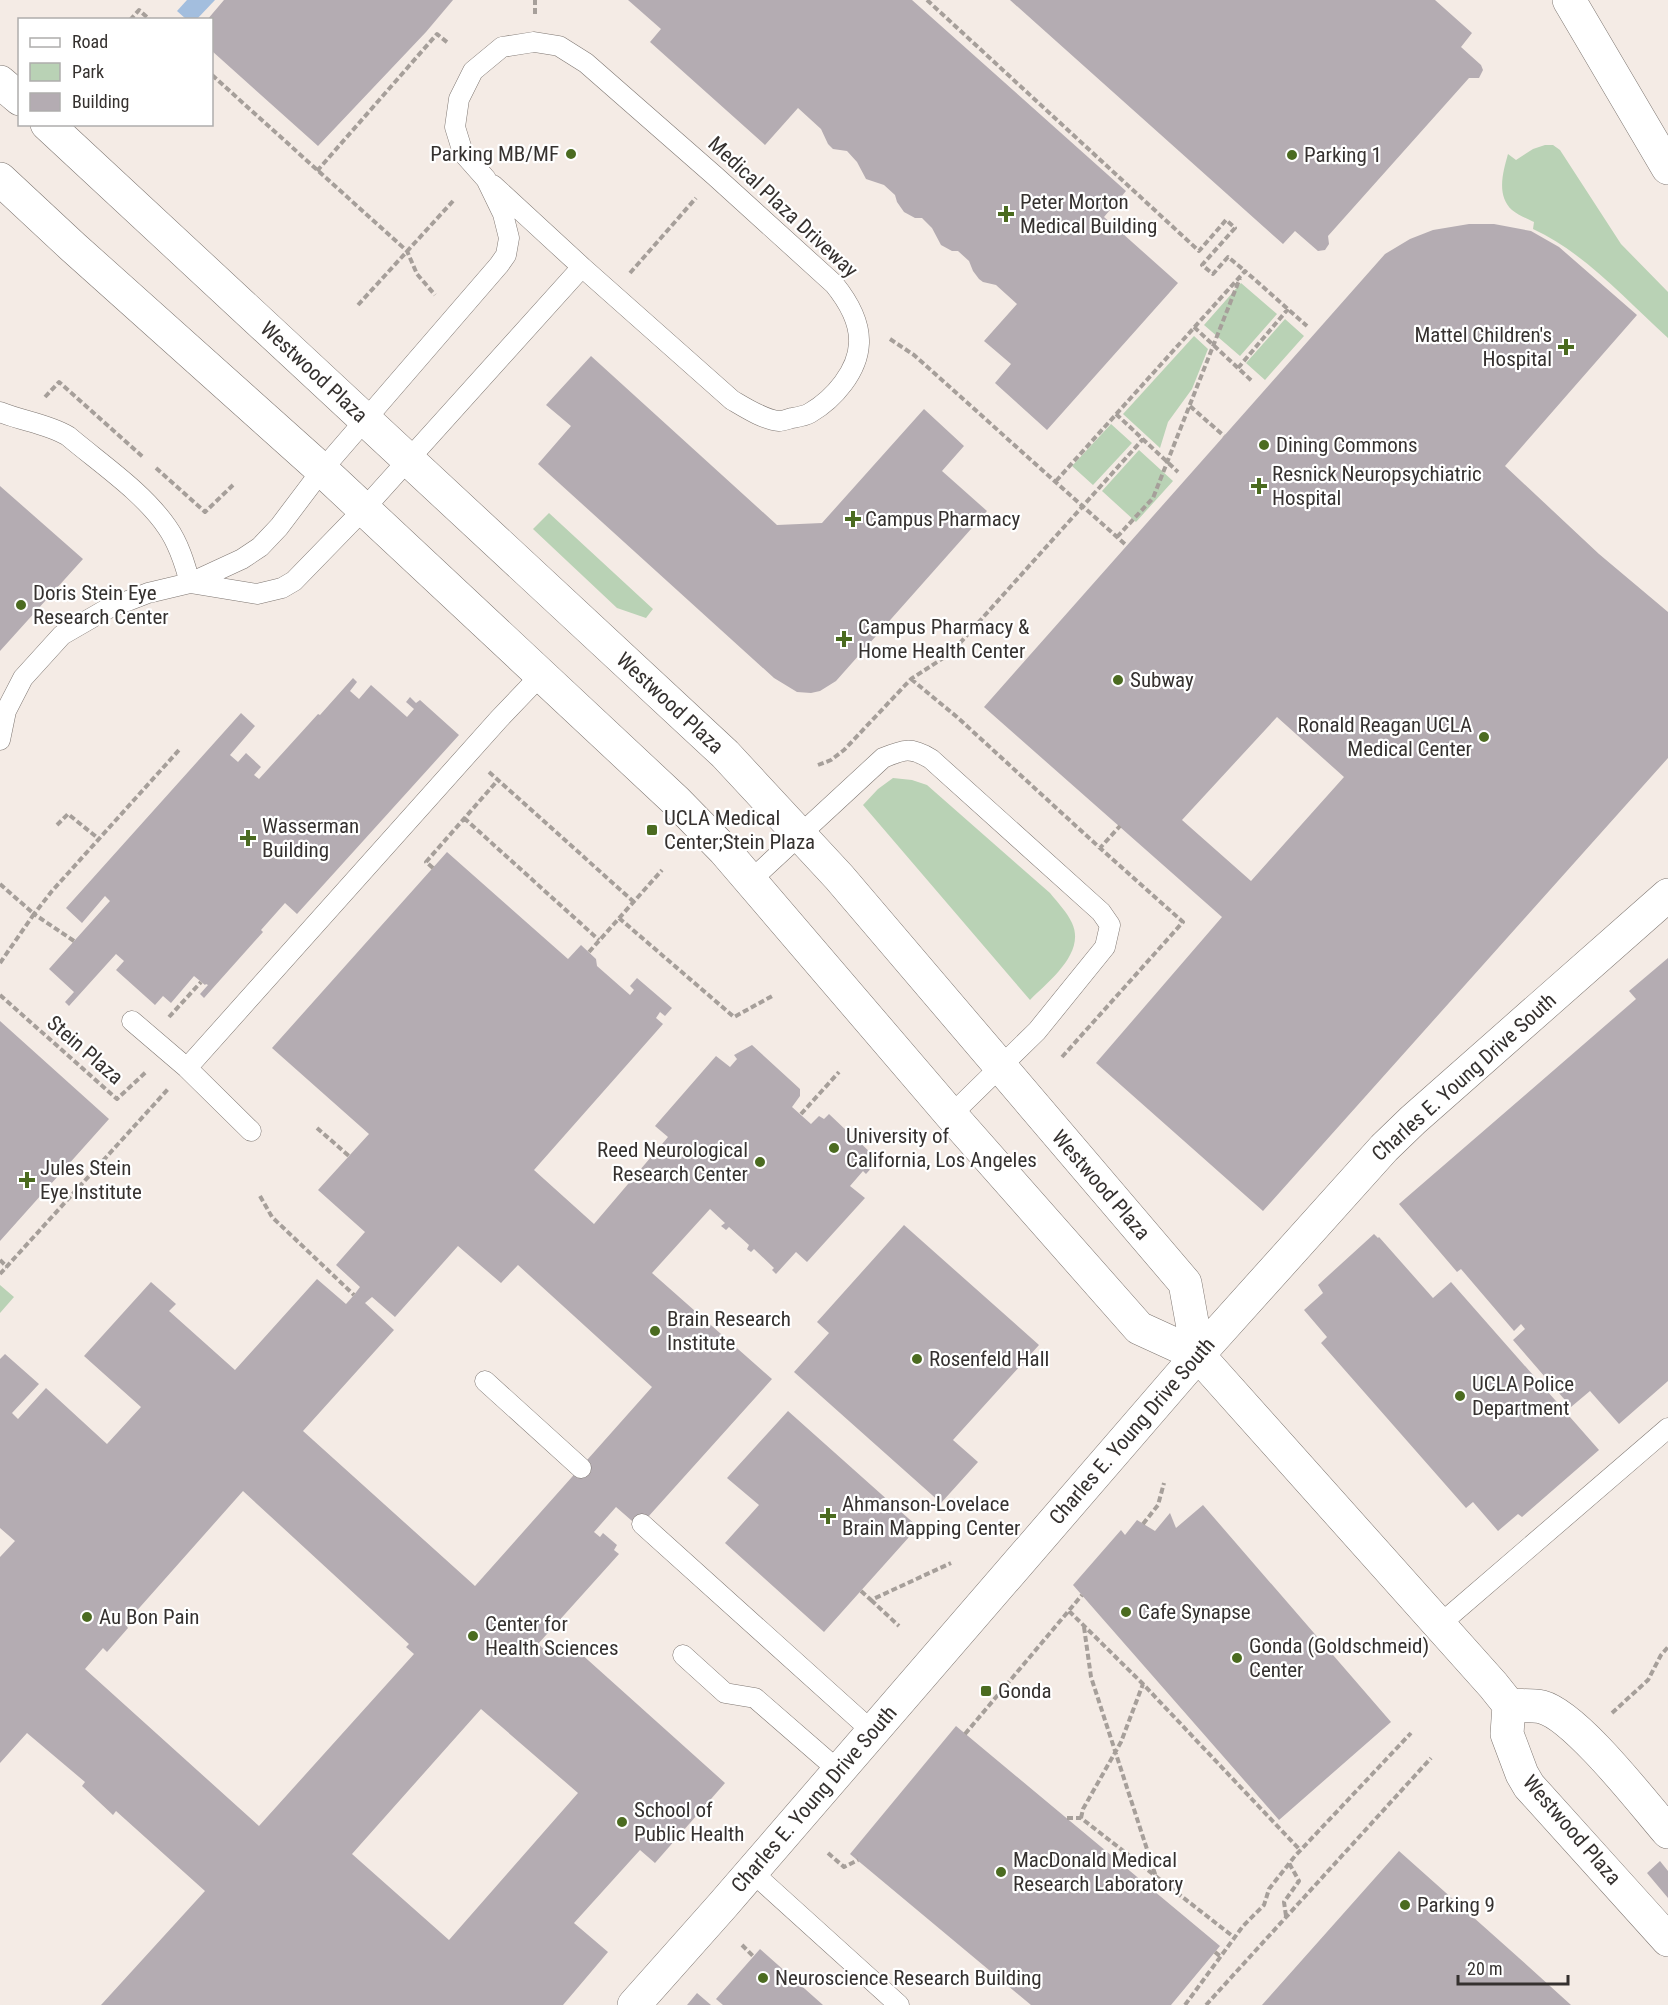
<svg xmlns="http://www.w3.org/2000/svg" width="1668" height="2005" font-family="'Roboto Condensed',sans-serif">
  <style>
    .green { fill: #b9d2b5 }
    .water { fill: #a3bede }
    .building { fill: #b4acb2; fill-rule: evenodd }
    .lines { fill: none; stroke-linecap: round; stroke-linejoin: round }
    .lane-casing { stroke: #7e7671; stroke-width: 21 }
    .street-casing { stroke: #7e7671; stroke-width: 34 }
    .secondary-casing { stroke: #7e7671; stroke-width: 34 }
    .path { stroke: #a69f9a; stroke-width: 4; stroke-dasharray: 6 3; stroke-linecap: butt }
    .lane { stroke: #fff; stroke-width: 20 }
    .street { stroke: #fff; stroke-width: 33 }
    .secondary { stroke: #fff; stroke-width: 33 }
    .poi-dot { fill: #4b6b20; stroke: #fff; stroke-width: 2 }
    .labels { text-anchor: middle; dominant-baseline: central; stroke-width: 4.5; stroke-linejoin: round; paint-order: stroke }
    .poi-label { font-size: 21px; fill: #35312f; stroke: #fff; text-anchor: start }
    .street-label { font-size: 21px; fill: #35312f; stroke: #fff }
  </style>
  <rect width="100%" height="100%" fill="#f4ebe5"/>
  <path class="green" d="M1545,145H1553L1560,150L1621,244L1668,292V338C1626,300 1585,253 1533,229L1534,222C1528,219 1518,215 1512,210C1496,195 1503,172 1508,154L1516,160L1533,149Z
    M1241,283L1277,314L1240,356L1204,325Z
    M1285,319L1304,336L1265,380L1246,363Z
    M1194,336L1208,349L1192,389L1168,422L1160,448L1123,414Z
    M1111,424L1132,443L1093,485L1072,466Z
    M1139,450L1173,481L1136,522L1102,491Z
    M549,513L653,609L646,618L617,608L533,529Z
    M893,778L912,780L927,785L1050,893C1058,903 1067,912 1072,923C1086,953 1049,981 1030,1000L863,805L878,789Z
    M0,1285L14,1297L0,1313Z"/>
  <path class="water" d="M187,0H215L197,19H186L177,11Z"/>
  <path class="building" d="M224,0H453L426,32L318,146L212,51V20H207Z
    M628,0H912L1126,191L1104,217L1178,283L1047,430L995,383L1011,364L984,341L1017,304L996,285L983,282L979,279L973,271L969,261L958,251H952L941,245L932,228L922,218H915L904,212L897,202L895,195L884,185L866,179L857,162L847,151L833,149L828,144L821,129L798,108L765,145L650,42L661,29Z
    M1010,0H1435L1472,33L1461,47L1481,65L1483,70L1479,78H1469L1328,236L1329,244L1325,250L1318,251L1295,231L1283,244Z
    M1469,224H1494L1531,231L1559,247L1637,315L1505,466L1599,554L1668,612V758L1263,1211L1096,1063L1222,917L984,707L1385,254L1410,239L1433,230ZM1277,717L1344,777L1251,881L1182,820Z
    M591,356L777,525L822,523L924,409L964,446L942,471L987,511L836,681L820,691L811,693L797,692L774,678L538,464L571,426L546,405Z
    M0,486L83,559L0,651Z
    M353,678L357,682L350,691L359,699L371,685L407,717L414,709L406,702L410,697L416,703L420,700L459,735L297,914L285,903L261,930L263,932L204,998L200,994L208,985L206,984L205,985L194,976L171,1003L163,996L155,1005L116,970L124,961L116,954L69,1006L65,1002L74,992L49,969L110,901L105,896L82,923L66,908L241,713L255,726L230,755L238,762L246,753L261,767L254,775L259,779L318,714L320,715Z
    M447,852L568,959L581,945L596,959L597,966L630,995L634,990L630,986L637,978L672,1008L665,1016L660,1012L656,1018L663,1024L534,1170L594,1224L668,1137L655,1126L716,1056L730,1067L737,1059L734,1055L752,1045L800,1089V1096L792,1107L811,1124L819,1116L824,1119L829,1114L849,1133L846,1138L849,1141L854,1137L874,1156L871,1159L875,1164L866,1174L863,1171L850,1186L865,1198L807,1262L796,1252L776,1274L772,1270L774,1268L754,1249L751,1252L747,1249L749,1245L729,1227L726,1230L721,1226L725,1223L710,1209L652,1273L772,1379L639,1527L616,1507L594,1532L600,1537L603,1533L617,1545L614,1550L619,1554L538,1644L551,1655L555,1649L562,1644L569,1643L725,1783L655,1863L640,1850L574,1923L608,1952L563,2005H101L205,1891L116,1811L113,1815L82,1786L85,1782L27,1733L0,1763V1557L15,1541L0,1528V1359L5,1354L39,1384L12,1413L18,1419L46,1388L107,1444L141,1407L84,1356L151,1282L176,1304L169,1311L235,1370L317,1279L346,1304L354,1295L360,1287L336,1265L365,1232L318,1190L369,1134L272,1048ZM458,1246L501,1283L518,1265L652,1387L475,1586L303,1431L394,1330L365,1303L372,1297L395,1317ZM243,1491L409,1644L406,1647L414,1654L259,1826L85,1669L103,1648L107,1652L128,1628L125,1624ZM481,1709L578,1793L449,1940L352,1854Z
    M1668,958V1381L1619,1424L1590,1391L1571,1407L1513,1340L1525,1329L1521,1324L1514,1331L1461,1269L1457,1272L1399,1204L1636,999L1629,991Z
    M0,1021L109,1119L0,1241Z
    M904,1225L1039,1345L953,1440L978,1462L941,1503L794,1372L829,1333L817,1322Z
    M1374,1234L1378,1238L1379,1237L1433,1298L1451,1282L1599,1450L1522,1517L1518,1514L1498,1531L1473,1502L1466,1508L1321,1343L1327,1337L1304,1310L1323,1293L1318,1285Z
    M788,1411L918,1527L824,1632L725,1543L759,1505L727,1478Z
    M1203,1505L1391,1722L1279,1820L1073,1585L1121,1530L1125,1535L1137,1520L1155,1531L1170,1513L1176,1528Z
    M956,1726L1220,1946L1171,2005H1031L850,1854Z
    M1399,1851L1519,1958L1571,2005H1262Z
    M1660,1861L1668,1871V1898L1647,1873Z
    M760,1949L823,2005H723L716,1999Z
    M697,1993L711,2005H687Z"/>
  <g class="lines">
    <defs>
      <path id="lane" d="M493,185L582,267
        M0,412C22,421 48,424 68,436C101,464 143,492 167,527C179,544 185,564 190,583
        M0,740L6,711L23,678L62,635L107,609L148,593L190,583L242,559L260,547L279,527L322,470L499,265L506,255L509,238L503,214L486,179L463,153L455,127L459,99L473,71L502,47L534,42L559,46L586,63L715,176L834,284C847,300 860,320 859,343C858,371 834,399 810,413C805,416 798,417 792,418C788,419 783,421 779,421C764,420 744,407 732,400L582,267L364,509L294,581L282,588L257,594L190,583
        M750,881L883,758C904,749 911,747 931,759L1101,912L1110,925L1105,947L1037,1031L951,1115
        M132,1021L187,1068
        M251,1131L187,1068L499,719L541,675
        M485,1381L581,1468
        M642,1524L873,1732
        M1438,1626L1668,1428
        M683,1655L725,1693L755,1698L839,1771
        M752,1872L899,2005"/>
      <path id="street" d="M634,2005L722,1906L1198,1355"/>
      <path id="secondary" d="M1569,0L1668,168
        M0,82L20,99
        M47,124L725,754L839,877L1185,1283L1198,1355
        M0,179L73,247L322,470L676,801L724,850L951,1115L1139,1328L1198,1355L1493,1685L1509,1705L1507,1734L1522,1774L1529,1786L1668,1940
        M1198,1355L1384,1148L1413,1120L1668,895
        M1509,1705C1520,1706 1532,1705 1542,1707C1576,1716 1643,1803 1668,1832"/>
    </defs>
    <use href="#lane" class="lane-casing"/>
    <use href="#street" class="street-casing"/>
    <use href="#secondary" class="secondary-casing"/>
    <path class="path" d="M927,0L1199,251L1226,220L1235,228L1202,265L1213,274L1228,257L1245,271
      M535,14V0
      M130,20L139,10L150,20
      M212,75L407,251L417,274L435,295
      M317,171L437,34L448,43
      M630,273L696,198
      M358,305L453,201
      M1194,327L1253,382
      M890,339L914,355L1127,546
      M1238,368L1288,309
      M45,397L59,382L143,457
      M1190,406L1224,436
      M1116,414L1178,472
      M156,468L205,512L233,485
      M1056,481L1245,271L1307,326
      M1117,537L1153,498L1240,278
      M911,679L957,717L1100,848L1120,826
      M818,765L831,760L844,750L911,679L951,653L1143,439
      M489,772L634,902
      M464,818L599,940
      M57,825L68,814L99,839
      M433,868L426,862L498,780
      M0,884L34,914L0,963
      M619,918L734,1017L774,995
      M74,941L34,914L52,891L179,750
      M589,952L662,870
      M0,995L117,1099L146,1072
      M169,1017L201,982
      M1062,1057L1183,922L1100,848
      M801,1114L839,1072
      M317,1128L349,1156
      M260,1196L272,1217L354,1295
      M0,1260L7,1267
      M0,1274L169,1088
      M1143,1524L1158,1505L1164,1483
      M861,1591L871,1600L951,1563
      M871,1600L899,1626
      M1069,1611L1143,1684L1300,1850
      M1084,1627L1091,1677L1156,1877
      M1612,1713L1648,1680L1661,1655L1668,1647
      M965,1734L1082,1595
      M1067,1818H1081L1235,1938
      M1081,1818L1083,1809L1121,1742L1143,1684
      M828,1853L844,1867L858,1860
      M1286,1916L1284,1902L1299,1881L1289,1863
      M742,1945L754,1957
      M1215,1952L1221,1957
      M1185,2005L1243,1926L1264,1905L1269,1889L1295,1856L1411,1733
      M1206,2005L1431,1758"/>
    <use href="#lane" class="lane"/>
    <use href="#street" class="street"/>
    <use href="#secondary" class="secondary"/>
  </g>
  <g class="poi-dot">
    <circle cx="571" cy="154" r="6"/>
    <circle cx="1292" cy="155" r="6"/>
    <path d="M1003 205h6v6h6v6h-6v6h-6v-6h-6v-6h6z"/>
    <path d="M1563 338h6v6h6v6h-6v6h-6v-6h-6v-6h6z"/>
    <circle cx="1264" cy="445" r="6"/>
    <path d="M1256 477h6v6h6v6h-6v6h-6v-6h-6v-6h6z"/>
    <path d="M850 510h6v6h6v6h-6v6h-6v-6h-6v-6h6z"/>
    <circle cx="21" cy="605" r="6"/>
    <path d="M841 630h6v6h6v6h-6v6h-6v-6h-6v-6h6z"/>
    <circle cx="1118" cy="680" r="6"/>
    <circle cx="1484" cy="737" r="6"/>
    <rect x="646" y="824" width="12" height="12" rx="3"/>
    <path d="M245 829h6v6h6v6h-6v6h-6v-6h-6v-6h6z"/>
    <circle cx="834" cy="1148" r="6"/>
    <circle cx="760" cy="1162" r="6"/>
    <path d="M24 1171h6v6h6v6h-6v6h-6v-6h-6v-6h6z"/>
    <circle cx="655" cy="1331" r="6"/>
    <circle cx="917" cy="1359" r="6"/>
    <circle cx="1460" cy="1396" r="6"/>
    <path d="M825 1507h6v6h6v6h-6v6h-6v-6h-6v-6h6z"/>
    <circle cx="1126" cy="1612" r="6"/>
    <circle cx="87" cy="1617" r="6"/>
    <circle cx="473" cy="1636" r="6"/>
    <circle cx="1237" cy="1658" r="6"/>
    <rect x="980" y="1685" width="12" height="12" rx="3"/>
    <circle cx="622" cy="1822" r="6"/>
    <circle cx="1001" cy="1872" r="6"/>
    <circle cx="1405" cy="1905" r="6"/>
    <circle cx="763" cy="1978" r="6"/>
  </g>
  <g class="labels">
    <g class="poi-label">
      <text x="559" y="154" text-anchor="end">Parking MB/MF</text>
      <text x="1304" y="155">Parking 1</text>
      <text x="1020" y="202">Peter Morton<tspan x="1020" dy="24">Medical Building</tspan></text>
      <text x="1552" y="335" text-anchor="end">Mattel Children's<tspan x="1552" dy="24">Hospital</tspan></text>
      <text x="1276" y="445">Dining Commons</text>
      <text x="1272" y="474">Resnick Neuropsychiatric<tspan x="1272" dy="24">Hospital</tspan></text>
      <text x="865" y="519">Campus Pharmacy</text>
      <text x="33" y="593">Doris Stein Eye<tspan x="33" dy="24">Research Center</tspan></text>
      <text x="858" y="627">Campus Pharmacy &amp;<tspan x="858" dy="24">Home Health Center</tspan></text>
      <text x="1130" y="680">Subway</text>
      <text x="1472" y="725" text-anchor="end">Ronald Reagan UCLA<tspan x="1472" dy="24">Medical Center</tspan></text>
      <text x="664" y="818">UCLA Medical<tspan x="664" dy="24">Center;Stein Plaza</tspan></text>
      <text x="262" y="826">Wasserman<tspan x="262" dy="24">Building</tspan></text>
      <text x="846" y="1136">University of<tspan x="846" dy="24">California, Los Angeles</tspan></text>
      <text x="748" y="1150" text-anchor="end">Reed Neurological<tspan x="748" dy="24">Research Center</tspan></text>
      <text x="40" y="1168">Jules Stein<tspan x="40" dy="24">Eye Institute</tspan></text>
      <text x="667" y="1319">Brain Research<tspan x="667" dy="24">Institute</tspan></text>
      <text x="929" y="1359">Rosenfeld Hall</text>
      <text x="1472" y="1384">UCLA Police<tspan x="1472" dy="24">Department</tspan></text>
      <text x="842" y="1504">Ahmanson-Lovelace<tspan x="842" dy="24">Brain Mapping Center</tspan></text>
      <text x="1138" y="1612">Cafe Synapse</text>
      <text x="99" y="1617">Au Bon Pain</text>
      <text x="485" y="1624">Center for<tspan x="485" dy="24">Health Sciences</tspan></text>
      <text x="1249" y="1646">Gonda (Goldschmeid)<tspan x="1249" dy="24">Center</tspan></text>
      <text x="998" y="1691">Gonda</text>
      <text x="634" y="1810">School of<tspan x="634" dy="24">Public Health</tspan></text>
      <text x="1013" y="1860">MacDonald Medical<tspan x="1013" dy="24">Research Laboratory</tspan></text>
      <text x="1417" y="1905">Parking 9</text>
      <text x="775" y="1978">Neuroscience Research Building</text>
    </g>
    <g class="street-label">
      <text transform="translate(783 207) rotate(43)">Medical Plaza Driveway</text>
      <text transform="translate(314 372) rotate(43)">Westwood Plaza</text>
      <text transform="translate(670 703) rotate(43)">Westwood Plaza</text>
      <text transform="translate(85 1050) rotate(41)">Stein Plaza</text>
      <text transform="translate(1464 1077) rotate(-42)">Charles E. Young Drive South</text>
      <text transform="translate(1101 1185) rotate(49)">Westwood Plaza</text>
      <text transform="translate(1132 1431) rotate(-49)">Charles E. Young Drive South</text>
      <text transform="translate(814 1799) rotate(-49)">Charles E. Young Drive South</text>
      <text transform="translate(1572 1830) rotate(49)">Westwood Plaza</text>
    </g>
  </g>
  <rect x="18" y="18" width="195" height="108" fill="#ffffff" stroke="#aeadac" stroke-width="1.5"/>
  <rect x="30" y="38" width="30" height="9" fill="#ffffff" stroke="#aeadac" stroke-width="1.5"/>
  <text x="72" y="48" font-size="18" fill="#35312f">Road</text>
  <rect x="30" y="63" width="30" height="18" fill="#b9d2b5" stroke="#aeadac" stroke-width="1.5"/>
  <text x="72" y="78" font-size="18" fill="#35312f">Park</text>
  <rect x="30" y="93" width="30" height="18" fill="#b4acb2" stroke="#aeadac" stroke-width="1.5"/>
  <text x="72" y="108" font-size="18" fill="#35312f">Building</text>
  <path d="M1458 1975v9h110v-9" fill="none" stroke="#35312f" stroke-width="3"/>
  <text x="1467" y="1975" font-size="18" fill="#35312f" stroke="#ffffff" stroke-width="4.5" paint-order="stroke">20 m</text>
</svg>
